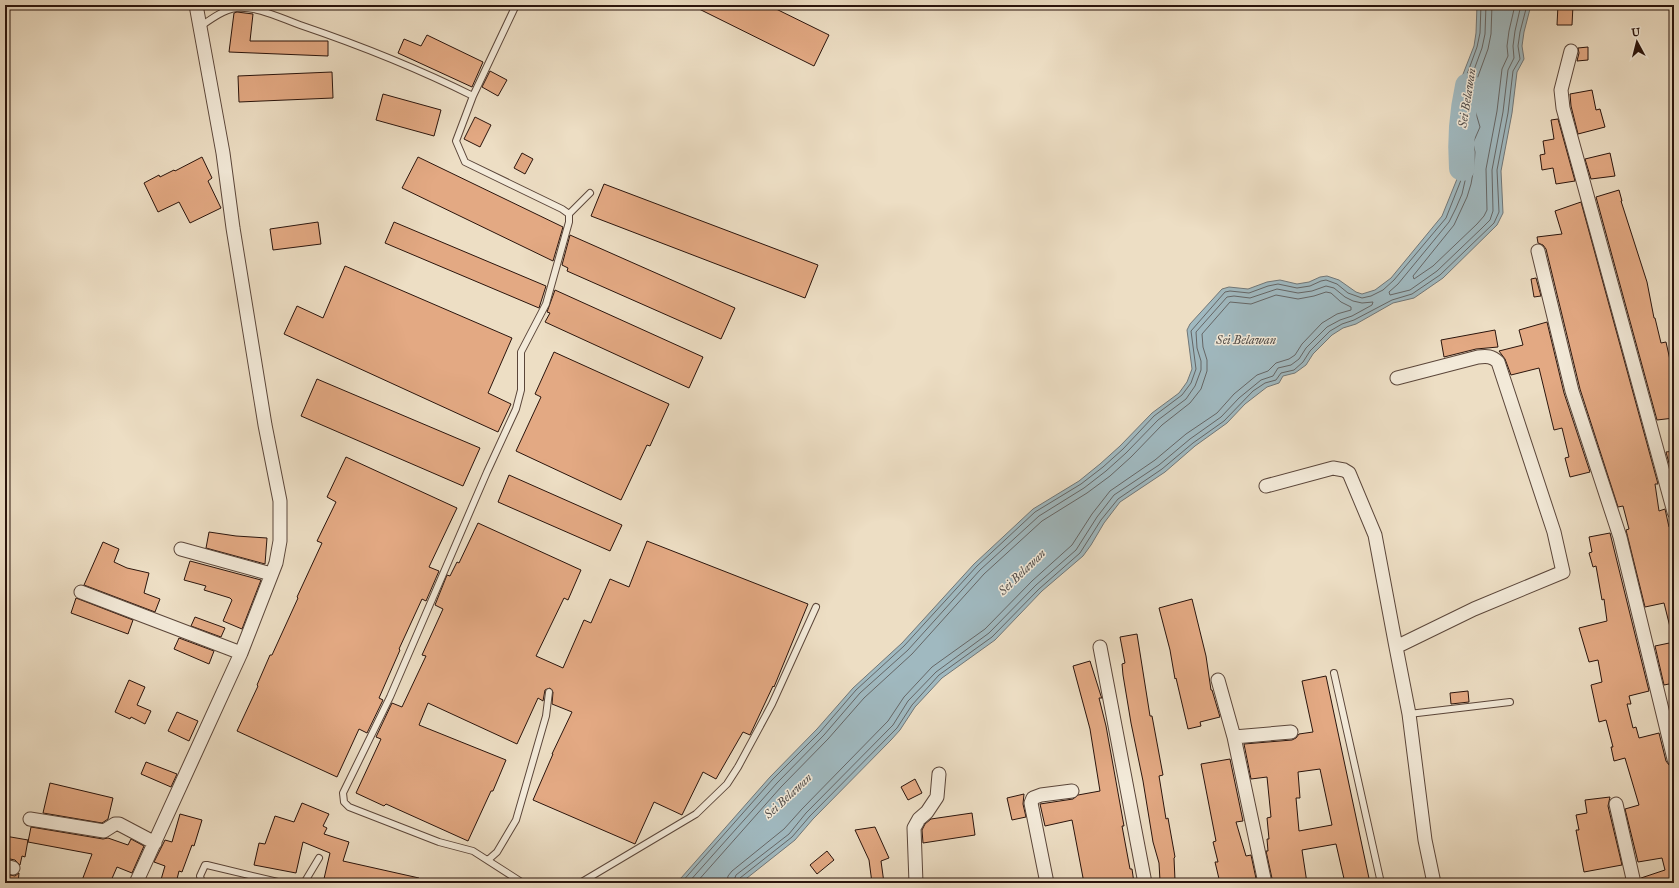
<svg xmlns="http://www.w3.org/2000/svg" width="1679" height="888" font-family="'IM FELL Great Primer',serif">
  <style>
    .water { fill: #a0b9c0; stroke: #717778 }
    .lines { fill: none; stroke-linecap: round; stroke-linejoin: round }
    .shore { stroke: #656666; stroke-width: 1 }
    .river { stroke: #a0b9c0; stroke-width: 26 }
    .building { fill: #e3a983; stroke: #2a140c; fill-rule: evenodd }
    .lane-casing { stroke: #5b463a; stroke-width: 8 }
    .street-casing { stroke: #5b463a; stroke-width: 15 }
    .lane { stroke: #f3ead9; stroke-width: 6 }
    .street { stroke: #f3ead9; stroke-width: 13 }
    .labels { text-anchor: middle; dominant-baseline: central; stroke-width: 3; stroke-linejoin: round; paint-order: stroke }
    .water-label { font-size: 12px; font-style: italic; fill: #534e4b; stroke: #f3ead9 }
  </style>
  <rect width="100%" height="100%" fill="#eddec4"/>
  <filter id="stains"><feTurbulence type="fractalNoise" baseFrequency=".005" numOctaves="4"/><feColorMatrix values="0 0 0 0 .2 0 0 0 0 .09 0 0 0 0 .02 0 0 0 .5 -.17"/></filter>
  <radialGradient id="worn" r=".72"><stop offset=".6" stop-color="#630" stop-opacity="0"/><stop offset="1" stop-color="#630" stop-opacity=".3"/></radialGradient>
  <path class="water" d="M1477,5H1531L1524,32L1522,46L1524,59L1517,72L1512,113L1501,171L1503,213L1497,225L1443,278L1414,298L1393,303L1356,324L1343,328L1332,335L1313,354L1306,365L1295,373L1283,376L1279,383L1267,387L1245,404L1227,423L1195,446L1165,472L1120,502L1104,523L1091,545L1083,556L1042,591L995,640L942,678L915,707L900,730L891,740L813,819L795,840L742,882L674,883L681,878L770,777L817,729L853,688L902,643L974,564L1033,509L1079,481L1100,464L1120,446L1152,413L1179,393L1187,382L1192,369L1187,330L1190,324L1222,289L1229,287L1248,289L1267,282L1280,280L1297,284L1309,282L1320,277L1327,276L1339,280L1356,292L1362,294L1375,290L1391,278L1442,216L1457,179L1460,154L1457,142L1465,126L1460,114L1458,87L1474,46L1476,33Z"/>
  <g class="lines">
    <path class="shore" d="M1486,5L1485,34L1482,48L1467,89L1469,111L1474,126L1466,143L1469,153L1468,168L1462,194L1456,208L1449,222L1398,284L1389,292L1390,295L1410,290L1437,271L1482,228L1490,220L1493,211L1492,170L1503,112L1508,70L1514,58L1513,46L1515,31L1521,5
      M1492,5L1491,34L1488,49L1473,90L1475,110L1480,127L1473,143L1475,152L1474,167L1471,184L1467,197L1454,225L1413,276L1414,279L1433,266L1477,224L1484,216L1487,210L1486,169L1497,111L1502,69L1508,56L1507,46L1509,31L1515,5
      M681,883L773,779L820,732L856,690L904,646L977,566L1035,512L1081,484L1103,467L1123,449L1154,416L1182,395L1191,383L1196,369L1191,331L1225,292L1230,291L1249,293L1268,286L1278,284L1297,288L1310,286L1321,281L1326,280L1337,284L1348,293L1362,298L1371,296L1383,290L1394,280L1446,218L1461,180L1464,154L1461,142L1469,126L1464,113L1462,88L1477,47L1480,33L1481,5
      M688,883L777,783L824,735L860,693L908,650L980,570L1039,516L1084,488L1106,471L1126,453L1158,420L1186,399L1195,386L1201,370V361L1197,348L1196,332L1227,297L1234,296L1250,298L1277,289L1298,293L1312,291L1326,286L1334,288L1345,297L1353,301L1362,303L1373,302L1372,305L1352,316L1340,320L1327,327L1306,348L1299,359L1291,365L1278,368L1273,376L1261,380L1239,398L1221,417L1190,439L1159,465L1114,495L1097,517L1076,550L1036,585L989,633L936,672L908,701L893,725L806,813L789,834L736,875L733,883
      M696,883L781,787L828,739L864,698L912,654L984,574L1042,521L1087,493L1110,476L1131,457L1162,425L1190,403L1201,389L1207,371V360L1203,347L1202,334L1230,302L1251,304L1276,295L1298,299L1314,296L1326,292L1331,293L1341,302L1351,307V310L1337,314L1322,323L1302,344L1295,355L1289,359L1276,363L1268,371L1257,375L1234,394L1217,413L1186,434L1155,460L1110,491L1092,514L1072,545L1032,581L985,629L932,667L904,697L888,721L802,809L784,829L732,871L728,876L727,883
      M738,883L740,878L792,837L810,816L897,728L912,705L939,675L992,637L1039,589L1080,553L1101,520L1118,499L1162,469L1193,443L1224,421L1253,391L1265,383L1276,380L1281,373L1294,370L1303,362L1310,351L1330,331L1342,324L1354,320L1392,300L1412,294L1440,275L1494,223L1499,212L1497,170L1508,113L1513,71L1520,59L1518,46L1520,32L1527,5"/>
    <path class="river" d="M1462,168C1460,140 1462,113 1468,86"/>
  </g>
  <path class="building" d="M691,5H768L829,35L814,66Z
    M1558,5H1573L1572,25H1557Z
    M237,12L253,14L250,41H328V56L229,52L234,13Z
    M427,35L483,62L472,87L398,53L404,39L421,46Z
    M1588,47V60L1577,61L1579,53L1578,48Z
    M490,71L507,80L498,96L482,87Z
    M332,72L333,98L239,102L238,76Z
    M1592,90L1596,110L1600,109L1605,127L1578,134L1571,106L1570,94Z
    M383,94L441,110L434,136L376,120Z
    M475,117L491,125L480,147L464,139Z
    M1558,119L1575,181L1556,184L1553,168L1542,170L1540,155L1545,154L1543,141L1554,139L1551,120Z
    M522,153L533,159L525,174L514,168Z
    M1610,153L1615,176L1591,179L1585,159Z
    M202,157L212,178L208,181L221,208L190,223L179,202L158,212L144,183L159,175L160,177L174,170L175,171Z
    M418,157L563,227L553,261L402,188Z
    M604,184L818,265L805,298L591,216Z
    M1619,190L1622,201H1621L1647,282L1654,318H1655L1661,343L1666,342L1674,378V418L1657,420L1596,197Z
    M1581,202L1658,484H1655L1659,511L1665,509L1669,527L1674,526V627H1670L1664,603L1645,607L1626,530L1629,529L1623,506L1618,507L1580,389L1546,249L1543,245L1538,243L1537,237L1562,234L1555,211Z
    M318,222L321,244L273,250L270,229Z
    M394,222L546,286L539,308L385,243Z
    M570,235L735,308L721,339L567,271L568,268L562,265Z
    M345,266L512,338L488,393L511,404L498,432L284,334L297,306L323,318Z
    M1536,278L1541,296L1534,297L1531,279Z
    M555,290L703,357L689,388L545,322L550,313L547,312Z
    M1547,322L1564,393L1590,472L1570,477L1565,458L1569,457L1562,428L1554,430L1539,368L1511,375L1505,359L1499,351L1523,345L1519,330Z
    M1495,330L1498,347L1476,349L1444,357L1441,340Z
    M554,352L669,404L650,446L647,445L621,500L516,451L541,397L535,394Z
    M317,379L480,448L463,486L301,416Z
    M1674,451V482L1666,452Z
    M346,457L457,508L429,567L439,571L426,601L422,599L399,649L400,650L379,698L383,700L367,733L359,729L337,777L237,731L258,686L257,685L270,655H272L298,598L297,597L322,543L317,541L336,502L327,497Z
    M509,475L622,525L610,551L498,502Z
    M478,523L581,570L568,600L564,598L536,656L563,668L584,620L591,623L610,579L629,587L647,541L808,604L774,687L773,686L750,735L743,732L716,779L703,772L682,815L654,802L635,844L533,800L553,754H552L572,712L552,704L553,692L550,688L545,690L543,701L538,698L517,744L428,703L419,725L506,760L493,791H491L468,841L386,804L384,806L356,793L381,739L376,737L392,703L402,707L426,656L422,655L443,609L435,605L447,575L450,576L457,562L459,563Z
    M209,532L236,536L267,538L265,564L206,548Z
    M1610,533L1649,691L1629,696L1631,704H1627L1633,728L1636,727L1639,738L1659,733L1666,761L1669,765L1674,767V883H1642L1641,878L1665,870L1662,858L1638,862L1625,809L1639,805L1625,758L1614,761L1611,747H1613L1606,720L1599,722L1591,685L1602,682L1598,660L1589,662L1579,628L1607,621L1604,599L1602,600L1596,566L1593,567L1589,553L1592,552L1589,537Z
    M103,542L119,549L114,562L127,568L149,573L144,593L160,599L155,612L84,585Z
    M190,561L261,580L242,629L223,621L232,600L230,598L204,590L206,586L184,580Z
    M76,598L133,620L128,634L71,613Z
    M1192,599L1206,656L1211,690H1212L1220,717L1200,722L1201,726L1188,729L1176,678L1175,679L1170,650L1159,608Z
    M195,617L225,628L221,637L191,626Z
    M1137,634L1150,716H1152L1163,775L1159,776L1166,819L1168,818L1175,857L1174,858L1175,880L1160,881L1159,863L1153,842L1143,781L1131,723L1123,675L1122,664L1125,663L1120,637Z
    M179,638L214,651L209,664L174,649Z
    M1674,642V683L1664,685L1655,646Z
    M1090,661L1101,696L1102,698H1099L1106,726L1124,826H1122L1130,869H1132L1134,883H1084L1072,820L1045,826L1040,804L1073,799L1078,795L1100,791L1090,729L1073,666Z
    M1326,676L1370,883H1345L1336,844L1302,850L1307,883H1273L1266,851H1268L1267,839H1269L1267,818L1271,817L1267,777L1251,779L1244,744L1292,740L1296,738L1299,734L1313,732L1302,681ZM1320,769L1332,825L1299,831L1296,798H1300L1298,772Z
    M129,680L145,687L137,705L151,711L145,724L131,717L130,719L115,712Z
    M1468,691L1469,702L1451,704L1450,693Z
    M177,712L198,721L189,741L168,731Z
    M1230,759L1243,821L1236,822L1246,856L1251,855L1257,883H1220L1215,862H1218L1213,842L1216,841L1201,764Z
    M146,762L177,774L171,787L141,774Z
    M915,779L922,793L908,800L901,787Z
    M50,783L113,798L108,819L102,823L43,813Z
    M1024,794L1023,804L1026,817L1012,820L1007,798Z
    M1610,797L1608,806L1622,865L1584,872L1576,830H1579L1576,815L1587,813L1585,800Z
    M302,803L329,814L323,826L327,828L324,834L349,842L343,861L419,878L418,883H323L330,853L303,842L296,873L254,865L259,843L265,844L275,816L294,822Z
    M972,813L975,835L923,843L922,830L925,824L931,819Z
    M180,814L202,820L194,846L192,845L182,872L179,871L176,883H160L165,866L154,862L165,840L172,842Z
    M31,827L103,839L108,838L128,845L131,839L144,846L132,873L117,867L110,883H81L92,854L28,842Z
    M875,827L889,858L881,861L884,883H872L869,860L855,830Z
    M5,836L28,840L25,857L22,856L20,865L15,860L5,858Z
    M827,851L834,860L817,874L810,865Z
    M19,873L18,883H5V874L15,876Z"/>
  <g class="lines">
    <defs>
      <path id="lane" d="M516,5L473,96L456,141L465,162L562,209L569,214V222L546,304L521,352V390L516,409L487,472L390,697L343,793L344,802L349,807L439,842L473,851L523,883
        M201,26C211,19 223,10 236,8C258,6 280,18 300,25C359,45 417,68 473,96
        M569,214L590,193
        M1334,673L1381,883
        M1409,714L1510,702
        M488,860L497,852L516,820L546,716L549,692
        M202,883L200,876L205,865H207L282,883
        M304,883L319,858
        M580,883L696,814L727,784L738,767L772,704L816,607"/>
      <path id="street" d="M1571,51L1561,90L1563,108L1674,512
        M1538,251L1572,391L1620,537L1674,759
        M1397,378L1478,357C1487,356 1492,356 1498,362L1554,532L1563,572L1474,609L1396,647L1409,714L1425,840L1434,883
        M1266,486L1333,468L1344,470L1349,473L1375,535L1396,647
        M181,549L271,574
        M81,592L241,653
        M1100,647L1145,883
        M1218,680L1234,737L1265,883
        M1234,737L1291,732
        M1616,804L1634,883
        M30,819L104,831L115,824H119L155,843
        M5,866L13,868
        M136,883L241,653L276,563L280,541V501L265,425L233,228L223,153L196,5
        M916,883L914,828L919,819L927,812L937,797L939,774
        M1047,883L1031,803L1033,798L1041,795L1072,791"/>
    </defs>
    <use href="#lane" class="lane-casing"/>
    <use href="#street" class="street-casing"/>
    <use href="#lane" class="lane"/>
    <use href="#street" class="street"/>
  </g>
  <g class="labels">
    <g class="water-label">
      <text transform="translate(1467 98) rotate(-81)">Sei Belawan</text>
      <text x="1246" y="340">Sei Belawan</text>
      <text transform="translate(1022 572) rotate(-44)">Sei Belawan</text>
      <text transform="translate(788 796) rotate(-43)">Sei Belawan</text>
    </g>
  </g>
  <rect width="1679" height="888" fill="none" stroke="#eddec4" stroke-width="20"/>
  <rect x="6" y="6" width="1667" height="876" fill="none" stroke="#2a140c" stroke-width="2"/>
  <rect x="10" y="10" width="1659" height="868" fill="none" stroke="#2a140c"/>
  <g transform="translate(1637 42) rotate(353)" stroke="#f3ead9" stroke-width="3" paint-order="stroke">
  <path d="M0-3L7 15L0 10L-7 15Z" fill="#2a140c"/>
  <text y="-6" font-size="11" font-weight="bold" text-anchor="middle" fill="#2a140c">U</text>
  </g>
  <rect width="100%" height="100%" filter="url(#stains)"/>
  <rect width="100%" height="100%" fill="url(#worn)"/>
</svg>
